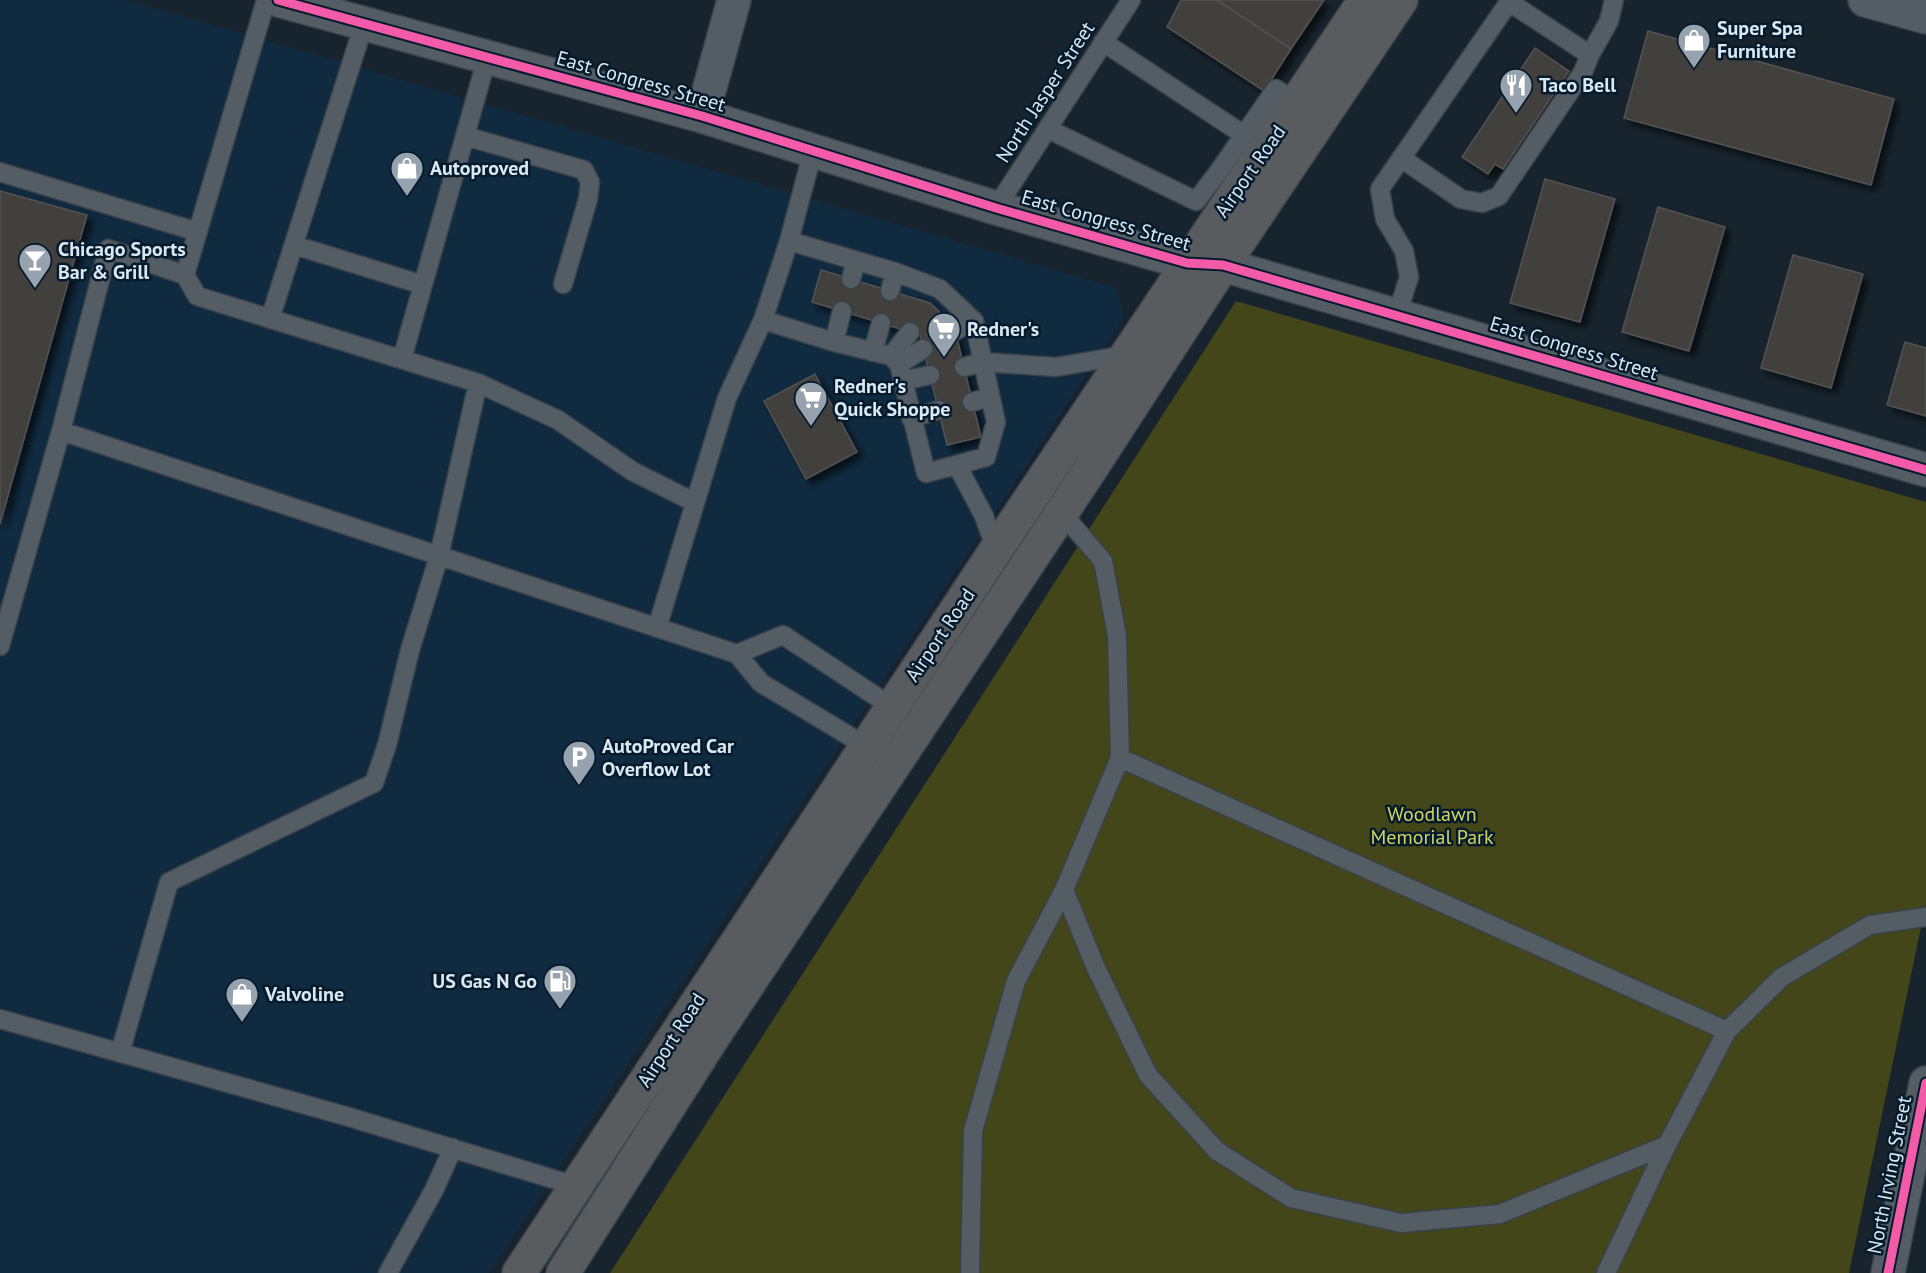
<svg xmlns="http://www.w3.org/2000/svg" width="1926" height="1273" font-family="'PT Sans',sans-serif">
  <style>
    .built { fill: #102a3f }
    .green { fill: #434618 }
    .building { fill: #43403c; stroke: #525252; stroke-width: 1.5; filter: url(#shadow) }
    .lines { fill: none; stroke-linecap: round; stroke-linejoin: round }
    .lane-casing { stroke: #38424a; stroke-width: 21 }
    .street-casing { stroke: #38424a; stroke-width: 36 }
    .secondary-casing { stroke: #38424a; stroke-width: 36 }
    .primary-casing { stroke: #38424a; stroke-width: 36 }
    .lane { stroke: #545c64; stroke-width: 18 }
    .street { stroke: #545c64; stroke-width: 33 }
    .secondary { stroke: #545c64; stroke-width: 33 }
    .primary { stroke: #585c5f; stroke-width: 33 }
    .cycleway-casing { stroke: #051b2c; stroke-width: 13 }
    .cycleway { stroke: #f35aa7; stroke-width: 9 }
    .labels { text-anchor: middle; dominant-baseline: central; stroke-width: 5; stroke-linejoin: round; paint-order: stroke }
    .poi-label { font-size: 20px; font-weight: bold; fill: #dae8f4; stroke: #051b2c; text-anchor: start }
    .street-label { font-size: 20px; fill: #dae8f4; stroke: #051b2c }
    .park-label { font-size: 20px; fill: #d1d662; stroke: #051b2c }
  </style>
  <defs>
    <filter id="shadow"><feDropShadow dx="5.5" dy="5.5" stdDeviation="3" flood-color="#0009"/></filter>
  </defs>
  <rect width="100%" height="100%" fill="#18242d"/>
  <path class="built" d="M0,0H127L1117,288L1124,318L489,1273H0Z"/>
  <path class="green" d="M1236,301L1926,502V903L1849,1273H610Z"/>
  <path class="building" d="M1181,0H1217L1291,49L1264,91L1167,27Z
    M1217,0H1324L1291,49Z
    M1648,31L1894,99L1871,185L1624,118Z
    M1535,48L1569,71L1503,169L1495,164L1488,174L1462,157Z
    M1545,179L1615,199L1580,322L1510,303Z
    M0,191L87,215L0,524Z
    M1658,207L1725,227L1689,351L1622,332Z
    M1793,255L1863,274L1831,388L1761,368Z
    M821,270L930,303L954,326L981,437L947,445L920,335L812,302Z
    M1905,342L1926,348V416L1887,405Z
    M815,374L857,452L806,479L764,401Z"/>
  <g class="lines">
    <defs>
      <path id="lane" d="M1103,42L1244,135L1276,89L1298,103
        M1048,129L1196,201L1217,174L1244,135
        M465,136L584,170L590,182L588,199L563,284
        M1401,158L1461,199L1482,203L1499,196L1583,72L1590,55
        M0,172L198,232
        M996,208L1131,0
        M294,245L423,285
        M851,279L856,261
        M890,291L895,272
        M1397,315L1409,277L1404,251L1385,219L1380,189L1509,2L1590,55L1609,21L1614,0
        M270,319L364,24
        M763,320L834,342L891,356L899,364L926,473L986,457L996,422L974,321L940,289L895,272L789,241L813,151
        M955,331L974,321
        M834,342L842,311
        M873,352L881,323
        M891,356L910,332
        M402,359L487,58
        M899,364L923,349
        M964,367L983,362L1056,367L1126,355
        M902,381L930,375
        M478,383L558,420L632,471L694,502
        M972,402L990,397
        M911,418L939,410
        M61,431L737,654L761,683L866,746
        M957,465L984,516L996,550
        M657,628L727,398L763,320L789,241
        M0,646L61,431L108,249L185,275L266,0
        M737,654L783,635L892,707
        M1120,758L1727,1031
        M1064,890L1096,968L1148,1075L1217,1151L1291,1198L1401,1223L1500,1214L1667,1145
        M0,1019L349,1117L576,1186
        M120,1053L169,882L374,783L387,745L410,650L439,556L478,383L197,296L185,275
        M388,1273L434,1190L453,1148
        M970,1273L973,1131L1016,981L1064,890L1120,758L1117,636L1103,561L1061,512
        M1606,1273L1667,1145L1727,1031L1782,977L1870,925L1926,917"/>
      <path id="street" d="M278,0L702,116L996,208L1187,263L1223,265L1926,470
        M1865,0L1926,17
        M702,116L734,0"/>
      <path id="secondary" d="M1888,1273L1926,1083"/>
      <path id="primary" d="M519,1273L996,550L1365,0
        M563,1273L711,1040L1086,476L1223,265L1401,0"/>
    </defs>
    <use href="#lane" class="lane-casing"/>
    <use href="#street" class="street-casing"/>
    <use href="#secondary" class="secondary-casing"/>
    <use href="#primary" class="primary-casing"/>
    <use href="#lane" class="lane"/>
    <use href="#street" class="street"/>
    <use href="#secondary" class="secondary"/>
    <use href="#primary" class="primary"/>
    <defs>
      <path id="cycleway" d="M278,0L702,116L996,208L1187,263L1223,265L1926,470
        M1888,1273L1926,1083"/>
    </defs>
    <use href="#cycleway" class="cycleway-casing"/>
    <use href="#cycleway" class="cycleway"/>
  </g>
  <defs>
    <symbol id="shop-pin" viewBox="-11 -11 22 30"><path d="M0 17L-7.5 6A9.5 9.5 0 1 1 7.5 6Z" fill="#96a3ae" stroke="#051b2c"/><path d="M-5-2.5h2.3a2.7 3.5 0 0 1 5.4 0H5L5.5 6h-11ZM-1.5-2.5h3a1.5 2.3 0 0 0-3 0Z" fill="#fff"/></symbol>
    <symbol id="restaurant-pin" viewBox="-11 -11 22 30"><path d="M0 17L-7.5 6A9.5 9.5 0 1 1 7.5 6Z" fill="#96a3ae" stroke="#051b2c"/><path d="M-5-6h1v4h1v-4h1v4h1v-4h1v5L-1.5 .5V6h-2V.5L-5-1ZM5-6V6H3V1.5H1.5Q1.5-4 5-6Z" fill="#fff"/></symbol>
    <symbol id="bar-pin" viewBox="-11 -11 22 30"><path d="M0 17L-7.5 6A9.5 9.5 0 1 1 7.5 6Z" fill="#96a3ae" stroke="#051b2c"/><path d="M-6-5H6L.8 .8V4.5H3.5V6h-7V4.5H-.8V.8Z" fill="#fff"/></symbol>
    <symbol id="supermarket-pin" viewBox="-11 -11 22 30"><path d="M0 17L-7.5 6A9.5 9.5 0 1 1 7.5 6Z" fill="#96a3ae" stroke="#051b2c"/><path d="M-6-5.5h2.5l.6 2H6L4.5 2H-2.5L-4.4-4H-6ZM-1.5 3.2a1.3 1.3 0 1 0 .1 0ZM3 3.2a1.3 1.3 0 1 0 .1 0Z" fill="#fff"/></symbol>
    <symbol id="parking-pin" viewBox="-11 -11 22 30"><path d="M0 17L-7.5 6A9.5 9.5 0 1 1 7.5 6Z" fill="#96a3ae" stroke="#051b2c"/><path d="M-3.5-5.5H1a3.5 3.5 0 0 1 0 7H-1V5.5H-3.5ZM-1-3.4V-.6H.8a1.4 1.4 0 0 0 0-2.8Z" fill="#fff"/></symbol>
    <symbol id="fuel-pin" viewBox="-11 -11 22 30"><path d="M0 17L-7.5 6A9.5 9.5 0 1 1 7.5 6Z" fill="#96a3ae" stroke="#051b2c"/><path d="M-5.5-6h7V0h2V4h1.3V-2.5L3-4.5l.8-.8L6-3V5H2.5V1h-1V6h-7ZM-4.2-4.7v3.2H.2V-4.7Z" fill="#fff"/></symbol>
  </defs>
  <g fill-rule="evenodd">
    <use href="#shop-pin" x="1675" y="21" width="38" height="52"/>
    <use href="#restaurant-pin" x="1497" y="66" width="38" height="52"/>
    <use href="#shop-pin" x="388" y="149" width="38" height="52"/>
    <use href="#bar-pin" x="16" y="241" width="38" height="52"/>
    <use href="#supermarket-pin" x="925" y="310" width="38" height="52"/>
    <use href="#supermarket-pin" x="792" y="379" width="38" height="52"/>
    <use href="#parking-pin" x="560" y="738" width="38" height="52"/>
    <use href="#fuel-pin" x="541" y="962" width="38" height="52"/>
    <use href="#shop-pin" x="223" y="975" width="38" height="52"/>
  </g>
  <g class="labels">
    <g class="poi-label">
      <text x="1717" y="28">Super Spa<tspan x="1717" dy="23">Furniture</tspan></text>
      <text x="1539" y="85">Taco Bell</text>
      <text x="430" y="168">Autoproved</text>
      <text x="58" y="249">Chicago Sports<tspan x="58" dy="23">Bar &amp; Grill</tspan></text>
      <text x="967" y="329">Redner's</text>
      <text x="834" y="386">Redner's<tspan x="834" dy="23">Quick Shoppe</tspan></text>
      <text x="602" y="746">AutoProved Car<tspan x="602" dy="23">Overflow Lot</tspan></text>
      <text x="537" y="981" text-anchor="end">US Gas N Go</text>
      <text x="265" y="994">Valvoline</text>
    </g>
    <g class="street-label">
      <text transform="translate(641 81) rotate(16)">East Congress Street</text>
      <text transform="translate(1045 92) rotate(-57)">North Jasper Street</text>
      <text transform="translate(1250 171) rotate(-55)">Airport Road</text>
      <text transform="translate(1106 220) rotate(16)">East Congress Street</text>
      <text transform="translate(1574 348) rotate(17)">East Congress Street</text>
      <text transform="translate(940 635) rotate(-56)">Airport Road</text>
      <text transform="translate(671 1040) rotate(-57)">Airport Road</text>
      <text transform="translate(1889 1175) rotate(-79)">North Irving Street</text>
    </g>
    <g class="park-label">
      <text x="1432" y="814">Woodlawn<tspan x="1432" dy="23">Memorial Park</tspan></text>
    </g>
  </g>
</svg>
